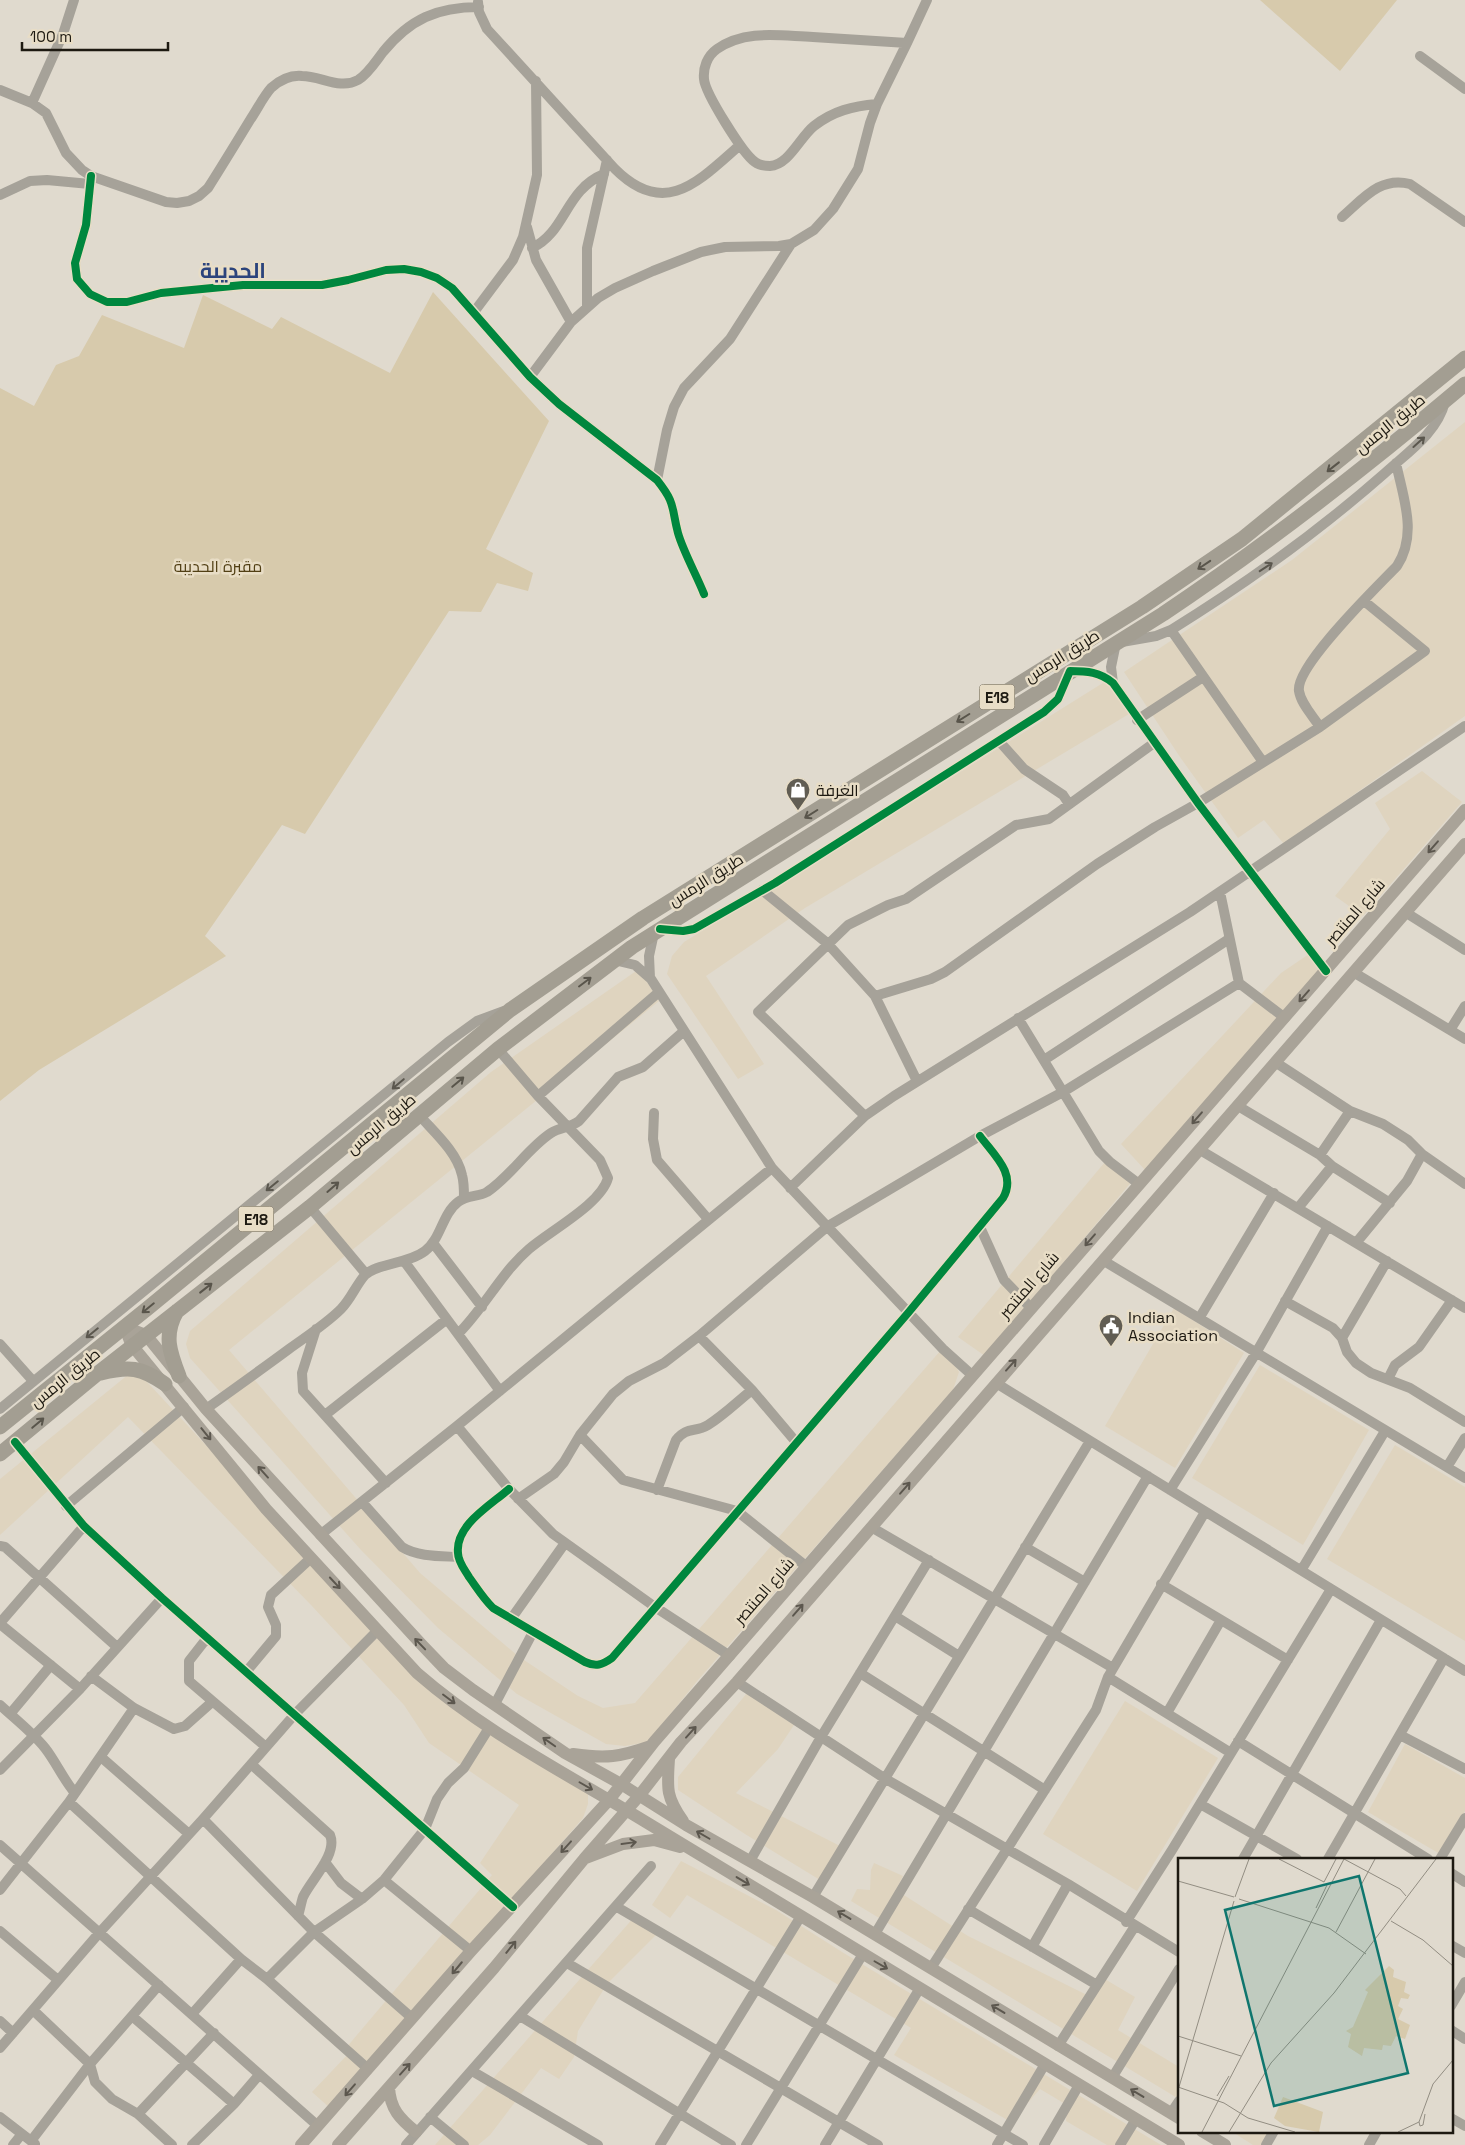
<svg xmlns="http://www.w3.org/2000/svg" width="1465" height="2145" font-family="'Space Grotesk',Cairo,sans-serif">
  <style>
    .built { fill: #dfd4bf }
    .green { fill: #d7caac }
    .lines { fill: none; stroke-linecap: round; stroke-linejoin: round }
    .minor { stroke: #a6a299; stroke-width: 10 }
    .major { stroke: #a9a398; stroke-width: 12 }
    .highway { stroke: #a39e92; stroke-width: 15 }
    .cycleway-casing { stroke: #e8ddc6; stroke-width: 11 }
    .cycleway { stroke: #00873e; stroke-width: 8 }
    .oneway { stroke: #5b574e }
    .oneway2 { stroke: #59554b }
    .oneway3 { stroke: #5c574e }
    .labels { text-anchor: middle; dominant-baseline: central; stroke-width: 5; stroke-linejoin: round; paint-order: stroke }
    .shield { fill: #e8ddc6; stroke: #5a5447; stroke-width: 1 }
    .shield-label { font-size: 15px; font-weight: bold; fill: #1d1911 }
    .street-label { font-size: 16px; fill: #1d1911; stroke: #e8ddc6 }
    .park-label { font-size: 16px; fill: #513f14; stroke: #e8ddc6 }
    .poi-label { font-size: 16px; fill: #1d1911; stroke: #e8ddc6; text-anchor: start }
    .district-label { font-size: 21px; font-weight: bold; fill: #2c447c; stroke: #e8ddc6 }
    .inset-road { fill: none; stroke: #928d82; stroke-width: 1 }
    .view { fill: #0f766e; fill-opacity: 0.15; stroke: #0f766e; stroke-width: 2.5 }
    .inset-edge { fill: none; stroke: #1d1911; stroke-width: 2.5 }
  </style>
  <rect width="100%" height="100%" fill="#e0dace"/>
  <path class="built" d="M1465,422V716L1284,844L1264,820L1238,838L1180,757L1124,672L1292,560Z
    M1106,681L1129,714L805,908L706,976L764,1064L738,1079L667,974L672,956L684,942L901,809Z
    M1422,771L1462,802L1363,916L1335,896L1390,829L1375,803Z
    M1315,950L1324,967L1146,1171L1121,1144L1281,973Z
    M639,969L659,1001L229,1350L420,1573L518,1656L578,1696L603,1708L635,1703L941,1350L953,1361L959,1372L953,1390L698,1680L648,1742L625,1746L606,1744L517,1694L438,1628L361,1550L190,1358L186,1344L190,1331L491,1072Z
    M1110,1156L1133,1180L985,1356L958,1337Z
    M1174,1308L1244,1353L1175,1468L1105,1426Z
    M1260,1365L1369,1430L1303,1545L1192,1478Z
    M135,1369L311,1558L425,1682L588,1791V1804L583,1818L331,2109L312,2092L350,2052L346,2048L492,1875L480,1863L519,1805L429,1743L404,1705L311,1605L128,1417L0,1535V1479Z
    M1395,1445L1465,1487V1641L1327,1559Z
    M747,1693L794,1725L778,1749L736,1793L840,1846L820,1880L745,1834L678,1790V1777Z
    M1125,1701L1218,1758L1137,1891L1043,1834Z
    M1405,1744L1465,1778V1811L1440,1854L1368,1812Z
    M681,1861L776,1910L842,1952L1161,2145H1107L1066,2121L1067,2105L1040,2089L1011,2122L894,2055L911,2028L687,1895L670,1918L652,1905Z
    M874,1863L903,1876L896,1890L968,1936L1087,1995L1098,1975L1135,1997L1118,2030L1179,2067V2099L851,1901L857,1889L870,1890L871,1870Z
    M635,1916L658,1933L607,1984L578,2031L574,2057L559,2079L541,2068L490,2135L478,2145H435Z
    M1231,2131H1272L1265,2145H1253Z"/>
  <path class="green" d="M1260,0H1397L1340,71Z
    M433,292L549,421L486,549L533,573L528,591L497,583L481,612L449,611L305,834L282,825L205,936L226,956L39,1070L0,1101V388L34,406L56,365L79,356L102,315L184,348L203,295L272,329L281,317L390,373Z"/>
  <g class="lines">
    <path class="minor" d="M478,2L479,12L487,29L615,169C665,219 699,181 740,145
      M1420,56L1465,89
      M0,90L32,103L46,113L66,153L82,170L91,176L166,202L177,203L189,201L199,196L208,188C222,166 236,143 250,120C257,110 263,97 271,88C280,80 291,75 302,76C321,76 340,90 358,80C368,74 376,61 383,52C410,19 437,7 479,7
      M32,103L63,34L74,0
      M877,104C853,106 833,111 814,126C800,137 789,165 770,166C765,166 759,165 755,162C743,154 705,93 704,79C703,68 707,56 717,49C746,29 780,36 813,37C844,39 876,41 907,43
      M91,176L86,225L75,263L77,279L90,294L107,302H127L161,293L243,285H322L348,280L386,270L404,269L421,272L437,278L452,288L530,377L559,404L657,480C676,504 671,506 678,533C683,551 697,576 704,594
      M0,195L30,181L47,180L90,184
      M1342,217C1363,199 1380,176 1410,184L1465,222
      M527,227L536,260L571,322
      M532,248C566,232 565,190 604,174
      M587,307V248L607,160
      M474,312L513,260L523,237L537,175L536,81
      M530,377L571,322L598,298L615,288L653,271L701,252L725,247L779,246L791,244L814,230L833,209L858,169L870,123L877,104L907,43L927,0
      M657,480L667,430L674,407L684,388L730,339L791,244
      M1171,630L1263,762
      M1113,683L1111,667L1116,643L1156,636L1171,630C1247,583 1318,532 1385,473C1408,452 1437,433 1445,402
      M1137,720L1203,677
      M1320,727C1313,716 1301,704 1299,691C1295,666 1378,586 1397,566C1418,534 1403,497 1396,463
      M999,741L1024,769L1063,795L1069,804
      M762,890L827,943L875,996L917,1081
      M1220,892L1239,983L1285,1018
      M1405,912L1465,950
      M661,929L683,931L694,929L775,883L1044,712L1058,699L1070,671C1087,671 1100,672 1113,683L1198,803L1326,971
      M614,960L635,965L651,979L772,1168L943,1349L973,1376
      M1353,972L1465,1039
      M650,978L649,956L654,933
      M875,996L931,979L945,972L1097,864L1155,827L1198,803L1320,727L1425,651L1364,601
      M1018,1018L1099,1151L1110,1162L1139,1184
      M1450,1030L1465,1006
      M1044,1060L1229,939
      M1275,1062L1350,1111L1383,1124L1408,1140L1422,1154L1465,1184
      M538,1096L659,992
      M1238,1106L1320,1155L1332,1166L1390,1203
      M654,1113L653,1139L657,1160L708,1219
      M419,1115C434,1132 457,1152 462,1175C464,1182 464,1190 464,1198
      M865,1116L758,1012L848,925L888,905L906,899L1016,825L1049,819L1154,743
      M1200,1150L1465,1308
      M1320,1155L1350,1111
      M790,1188L865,1116L894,1096L1190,912L1465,726
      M310,1207L366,1274
      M1298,1208L1332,1166
      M980,1227L1004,1280L1031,1308
      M433,1243L482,1307
      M1356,1243L1407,1181L1422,1154
      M404,1261L500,1391
      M1104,1261L1465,1478
      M1285,1301L1333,1328L1342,1338L1347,1352L1356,1363L1371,1373L1410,1388L1465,1422
      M1200,1317L1274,1193
      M316,1329L302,1373L303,1391L386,1483
      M458,1334C485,1307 501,1273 529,1249C551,1230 601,1204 608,1178L600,1160L538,1096L498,1049
      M699,1336L752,1390L796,1442
      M1342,1338L1387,1261
      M0,1344L33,1381
      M1388,1379L1395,1365L1419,1347L1452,1300
      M996,1383L1465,1671
      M0,1409L448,1042L477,1021L504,1011
      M206,1409C234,1389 262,1369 289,1349C307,1336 326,1324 341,1309C351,1299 356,1285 365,1275C377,1263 408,1264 425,1251C441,1239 442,1214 458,1202C467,1195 478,1197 487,1192C511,1176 528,1148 551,1133C560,1127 570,1128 579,1121L618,1077L643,1067L684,1031
      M325,1415L447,1319
      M457,1426L509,1489L553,1534L655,1607L730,1656
      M580,1435L623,1480L737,1511L807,1567
      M15,1442L84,1526L162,1598L513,1907
      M1447,1467L1465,1438
      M509,1489C491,1505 455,1525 458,1553C458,1562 465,1570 469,1577C477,1588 483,1598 493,1608L585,1662C596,1667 602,1665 612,1658L908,1313L1003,1198C1017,1174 994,1155 980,1136
      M657,1490L676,1440C687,1426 695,1433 708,1425C724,1415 738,1401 752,1390
      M1170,1490L1256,1353L1328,1226
      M518,1499L554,1474L564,1462L580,1435L613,1394L629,1381L664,1363L699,1336L828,1226L980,1136L1063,1092L1239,983
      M362,1502L402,1547C418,1557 440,1556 459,1557
      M66,1506L184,1407
      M871,1527L1113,1668
      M320,1535L457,1426L772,1168
      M0,1546L5,1547L117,1647
      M1025,1547L1085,1582
      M1302,1569L1385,1431
      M1161,1584L1288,1660
      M895,1616L959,1656
      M511,1619L565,1543
      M0,1623L84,1526
      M0,1624L80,1689
      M207,1638L189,1661V1681L266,1747
      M246,1672L276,1636V1625L268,1607L271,1595L311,1558
      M860,1673L1045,1790
      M91,1676L134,1708L174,1729L185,1726L212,1702
      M1108,1677L1231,1753
      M737,1682L884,1778L1068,1884L1179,1952
      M495,1704L533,1632
      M0,1705C15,1719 32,1732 45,1748C56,1762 63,1779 75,1793
      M1167,1713L1221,1620
      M10,1714L51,1665
      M1400,1735L1465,1769
      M1238,1741L1428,1859
      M101,1757L189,1834
      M251,1764L330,1835C338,1854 311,1880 303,1897C301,1903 300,1910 298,1916
      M0,1770L80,1689L162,1598
      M69,1802L241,1959L267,1979L367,2068
      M1200,1804L1297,1859
      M203,1819L314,1932L412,2018
      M0,1845L318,2126
      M1243,1859L1381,1620
      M1328,1859L1444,1658
      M1440,1859L1465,1818
      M750,1861L821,1737L929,1560
      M325,1862L341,1883L362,1899
      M1451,1873L1465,1882
      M384,1880L471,1951
      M0,1890L69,1802L134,1708
      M813,1897L1090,1441
      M617,1907L1023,2145
      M968,1909L1097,1985
      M1126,1922L1172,1850L1331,1589
      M0,1931L58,1980
      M875,1934L1148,1476
      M1451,1945L1465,1953
      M1032,1947L1068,1884
      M567,1963L878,2145
      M931,1968L1096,1710L1108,1677L1205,1512
      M267,1979L314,1932L362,1899L384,1880L425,1829L437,1799L448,1783L464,1768L489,1728
      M1451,2006L1465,1982
      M34,2011L90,2064L95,2082L112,2099L138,2114L172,2145
      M192,2014L241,1959
      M132,2016L234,2104
      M520,2016L731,2145
      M0,2021L13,2033
      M1451,2030L1465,2039
      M1058,2046L1135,1926
      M0,2048L100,1932L203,1819L295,1714L378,1630
      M472,2071L598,2145
      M1112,2078L1179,1969
      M1171,2113L1179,2101
      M138,2114L214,2033
      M0,2117L35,2144
      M430,2117L464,2145
      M1451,2118L1465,2126
      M31,2141L90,2064L159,1985
      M13,2145L21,2135
      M192,2145L234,2104L259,2075
      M406,2145L651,1866
      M660,2145L801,1916
      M746,2145L863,1954
      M825,2145L920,1988
      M997,2145L1045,2064
      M1044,2145L1079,2085
      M1120,2145L1136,2119
      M1266,2145L1274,2131
      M1369,2145L1377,2131"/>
    <path class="major" d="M129,1324L128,1336L131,1344L266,1509L417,1673C480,1728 554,1767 626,1810L1179,2145
      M121,1331L133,1330L146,1335L206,1409L422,1645L444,1668L473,1690L565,1753L621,1784L686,1825L813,1897L1179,2118
      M573,1754C606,1759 620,1757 651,1746
      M669,1759C667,1789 666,1797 683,1821
      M586,1858L623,1844L654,1840L680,1847
      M389,2087C390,2109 400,2119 416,2132
      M1202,2131L1225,2145
      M301,2145L471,1951L609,1800L654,1742L1465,810
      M338,2145L494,1968L584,1859L639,1796L681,1742L737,1682L1465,844"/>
    <path class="highway" d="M177,1311C163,1335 170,1353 179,1376
      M101,1373C129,1366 141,1367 165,1384
      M0,1427L148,1308L510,1010L643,918L1142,607L1242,539L1465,358
      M0,1454L97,1374L310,1207L498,1049L632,947L1163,614C1269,543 1368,466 1465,384"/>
    <defs>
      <path id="cycleway" d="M91,176L86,225L75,263L77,279L90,294L107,302H127L161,293L243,285H322L348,280L386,270L404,269L421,272L437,278L452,288L530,377L559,404L657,480C676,504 671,506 678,533C683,551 697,576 704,594
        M660,929L683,931L694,929L775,883L1044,712L1058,699L1070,671C1087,671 1100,672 1113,683L1198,803L1326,971
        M15,1442L84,1526L162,1598L513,1907
        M509,1489C491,1505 455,1525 458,1553C458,1562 465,1570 469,1577C477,1588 483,1598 493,1608L585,1662C596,1667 602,1665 612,1658L908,1313L1003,1198C1017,1174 994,1155 980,1136"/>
    </defs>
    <use href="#cycleway" class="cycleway-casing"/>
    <use href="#cycleway" class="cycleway"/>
  </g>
  <defs><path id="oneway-shaft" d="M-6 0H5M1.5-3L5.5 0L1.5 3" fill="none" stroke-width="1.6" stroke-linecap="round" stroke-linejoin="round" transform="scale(1.25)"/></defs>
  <g class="oneway">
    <use href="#oneway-shaft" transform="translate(1419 442) rotate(-42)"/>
    <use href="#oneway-shaft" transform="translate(1266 567) rotate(-33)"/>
    <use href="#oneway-shaft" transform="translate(398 1084) rotate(140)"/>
    <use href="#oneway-shaft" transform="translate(272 1186) rotate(141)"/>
    <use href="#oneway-shaft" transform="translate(92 1333) rotate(141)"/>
  </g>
  <g class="oneway2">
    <use href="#oneway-shaft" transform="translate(1333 467) rotate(142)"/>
    <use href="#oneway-shaft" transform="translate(1204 565) rotate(146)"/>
    <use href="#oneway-shaft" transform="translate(963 718) rotate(148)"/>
    <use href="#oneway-shaft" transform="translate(811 814) rotate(148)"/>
    <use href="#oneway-shaft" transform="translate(585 982) rotate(-37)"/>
    <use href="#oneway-shaft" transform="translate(458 1082) rotate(-40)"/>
    <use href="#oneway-shaft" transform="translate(333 1187) rotate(-41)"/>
    <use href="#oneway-shaft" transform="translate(206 1288) rotate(-38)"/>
    <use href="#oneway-shaft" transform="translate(148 1308) rotate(141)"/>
    <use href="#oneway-shaft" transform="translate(38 1423) rotate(-40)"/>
  </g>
  <g class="oneway3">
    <use href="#oneway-shaft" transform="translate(1433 847) rotate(131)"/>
    <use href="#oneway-shaft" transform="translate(1304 996) rotate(131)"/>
    <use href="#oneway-shaft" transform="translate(1197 1118) rotate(131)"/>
    <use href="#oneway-shaft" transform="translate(1090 1240) rotate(131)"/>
    <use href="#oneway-shaft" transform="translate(1011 1365) rotate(-48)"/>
    <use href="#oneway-shaft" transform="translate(206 1434) rotate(51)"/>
    <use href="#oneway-shaft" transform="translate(263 1472) rotate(-132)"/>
    <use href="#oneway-shaft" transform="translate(905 1488) rotate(-49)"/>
    <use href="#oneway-shaft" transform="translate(335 1583) rotate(47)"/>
    <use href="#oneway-shaft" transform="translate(798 1610) rotate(-49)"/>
    <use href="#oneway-shaft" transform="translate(420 1644) rotate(-134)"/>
    <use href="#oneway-shaft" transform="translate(449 1699) rotate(37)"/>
    <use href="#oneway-shaft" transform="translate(691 1732) rotate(-48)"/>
    <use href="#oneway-shaft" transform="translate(549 1742) rotate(-145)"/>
    <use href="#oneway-shaft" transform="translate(586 1786) rotate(30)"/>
    <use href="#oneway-shaft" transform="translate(703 1835) rotate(-150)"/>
    <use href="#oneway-shaft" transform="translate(629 1843) rotate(-8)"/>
    <use href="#oneway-shaft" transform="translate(566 1847) rotate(132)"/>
    <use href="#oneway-shaft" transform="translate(743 1881) rotate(31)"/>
    <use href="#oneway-shaft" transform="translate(844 1915) rotate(-149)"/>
    <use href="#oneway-shaft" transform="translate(511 1947) rotate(-51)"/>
    <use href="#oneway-shaft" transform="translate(881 1965) rotate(30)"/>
    <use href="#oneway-shaft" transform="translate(457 1968) rotate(130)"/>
    <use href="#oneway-shaft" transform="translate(998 2009) rotate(-149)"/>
    <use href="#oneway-shaft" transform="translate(405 2069) rotate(-48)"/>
    <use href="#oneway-shaft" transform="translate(350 2090) rotate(131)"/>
    <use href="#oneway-shaft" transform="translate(1137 2093) rotate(-149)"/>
  </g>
  <defs>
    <symbol id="shop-pin" viewBox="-11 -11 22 30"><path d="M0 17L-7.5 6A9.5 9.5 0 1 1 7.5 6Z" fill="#615d53" stroke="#e8ddc6"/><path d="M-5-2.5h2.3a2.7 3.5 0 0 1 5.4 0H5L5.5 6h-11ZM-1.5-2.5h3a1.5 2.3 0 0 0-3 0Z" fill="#fff"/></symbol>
    <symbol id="civic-pin" viewBox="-11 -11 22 30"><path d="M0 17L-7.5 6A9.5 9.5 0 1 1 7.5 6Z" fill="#615d53" stroke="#e8ddc6"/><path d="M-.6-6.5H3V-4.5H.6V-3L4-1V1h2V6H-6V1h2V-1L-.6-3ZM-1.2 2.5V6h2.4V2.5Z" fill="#fff"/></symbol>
  </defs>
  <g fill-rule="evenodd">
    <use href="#shop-pin" x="784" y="776" width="28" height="38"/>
    <use href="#civic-pin" x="1097" y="1312" width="28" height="38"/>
  </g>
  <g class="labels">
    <g class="shield">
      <rect x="979.5" y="684.5" width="35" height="25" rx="4"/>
      <rect x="238.5" y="1206.5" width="35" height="25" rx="4"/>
    </g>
    <g class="shield-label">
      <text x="997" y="697">E18</text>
      <text x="256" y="1219">E18</text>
    </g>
    <g class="street-label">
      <text transform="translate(1390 424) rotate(-39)">طريق الرمس</text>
      <text transform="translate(1062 656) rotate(-32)">طريق الرمس</text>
      <text transform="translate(706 880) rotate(-32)">طريق الرمس</text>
      <text transform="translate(1355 912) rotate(-49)">شارع المنتصر</text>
      <text transform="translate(381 1124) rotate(-40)">طريق الرمس</text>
      <text transform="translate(1029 1285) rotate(-49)">شارع المنتصر</text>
      <text transform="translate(65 1378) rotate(-39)">طريق الرمس</text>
      <text transform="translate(764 1591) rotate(-49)">شارع المنتصر</text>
    </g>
    <g class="park-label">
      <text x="218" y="566">مقبرة الحديبة</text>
    </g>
    <g class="poi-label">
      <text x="816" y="790">الغرفة</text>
      <text x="1128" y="1317">Indian<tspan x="1128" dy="18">Association</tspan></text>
    </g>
    <g class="district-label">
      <text x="233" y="270">الحديبة</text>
    </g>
  </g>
  <g transform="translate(1178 1858)">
    <rect width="275" height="275" fill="#e0dace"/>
    <path d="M211,108L216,112L215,119L228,124L226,134L232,137L230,141L223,140L220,148L225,151L220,161L232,167L227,181L218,178L213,188L205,187L204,192L186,190L184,198L170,189L173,176L168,173L175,169L190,134L187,132ZM105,239L145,254L141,274L107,268L96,260Z" fill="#d7caac"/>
    <path class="inset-road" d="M101,1L146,24L158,1M166,1L222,31L228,38M0,23L56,39M57,39L71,1M61,41L151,70L188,96M138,50L149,27M213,63L245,82L275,108M158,74L197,1M0,178L63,198M0,229L46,245L70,260L117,274M1,229L56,43M39,238L51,218M241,264L242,268L245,267L247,256M24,274L166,1M51,274L93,205L156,135L258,1M220,274L241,264L255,226L275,202"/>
    <path class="view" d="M181,18L230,215L96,248L47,52Z"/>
    <rect width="275" height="275" class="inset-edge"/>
  </g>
  <path d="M22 42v8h146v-8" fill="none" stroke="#1d1911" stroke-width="2.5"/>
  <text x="30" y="42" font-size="15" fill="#1d1911" stroke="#e8ddc6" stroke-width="4" paint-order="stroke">100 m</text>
</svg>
